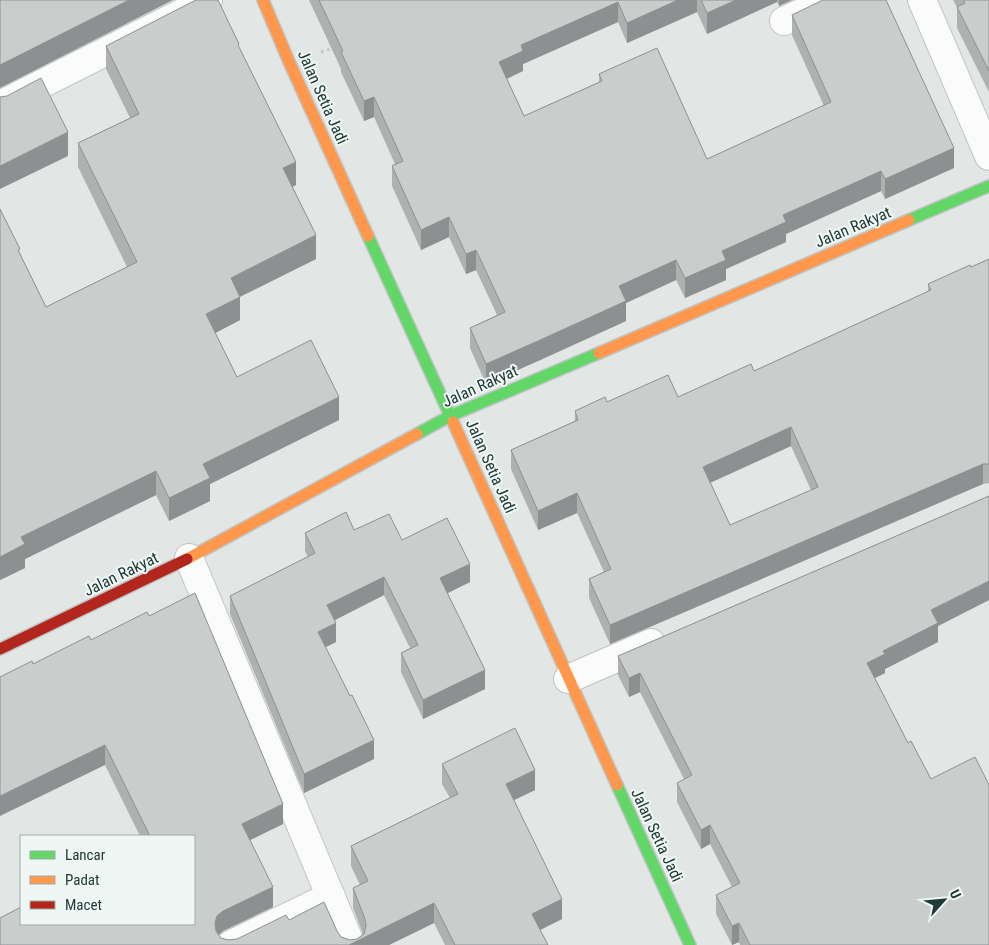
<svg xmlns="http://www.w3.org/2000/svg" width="989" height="945" font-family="'Roboto Condensed',sans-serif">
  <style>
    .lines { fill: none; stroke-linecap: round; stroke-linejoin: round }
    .street-casing { stroke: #bfc4c3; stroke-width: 30 }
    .fast-casing { stroke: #bec5c3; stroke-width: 14 }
    .slow-casing { stroke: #bec5c3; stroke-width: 14 }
    .jam-casing { stroke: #bec5c3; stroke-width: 14 }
    .path { stroke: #c0c7c6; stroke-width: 3; stroke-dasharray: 2.5 4; stroke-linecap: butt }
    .street { stroke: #fbfbfb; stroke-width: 28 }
    .fast { stroke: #63d668; stroke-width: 11 }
    .slow { stroke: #ff974d; stroke-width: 11 }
    .jam { stroke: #b3261e; stroke-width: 11 }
    .wall { fill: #adb1b0; fill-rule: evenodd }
    .shaded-wall { fill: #8d9090 }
    .building { fill: #c9cecd; stroke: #8d9090; fill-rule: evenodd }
    .labels { text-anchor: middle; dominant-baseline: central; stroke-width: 4; stroke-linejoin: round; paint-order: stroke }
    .street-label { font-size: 16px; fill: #213937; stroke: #eff7f4 }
  </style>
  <rect width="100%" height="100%" fill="#e2e7e6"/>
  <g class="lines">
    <defs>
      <path id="street" d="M922,0L989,156
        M784,21L829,0
        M0,105L208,0
        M189,558L351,945
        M568,679L651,643
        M230,945L331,896"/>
      <path id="fast" d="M909,220L989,186
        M368,236L453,422
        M417,434L450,416L599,353
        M617,785L690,945"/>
      <path id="slow" d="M263,0L290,64L368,236
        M599,353L909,220
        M453,422L617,785
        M187,559L417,434"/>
      <path id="jam" d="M0,649L187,559"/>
    </defs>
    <use href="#street" class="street-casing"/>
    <use href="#fast" class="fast-casing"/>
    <use href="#slow" class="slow-casing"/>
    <use href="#jam" class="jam-casing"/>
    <path class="path" d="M321,52L334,48"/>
    <use href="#street" class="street"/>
    <use href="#fast" class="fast"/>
    <use href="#slow" class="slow"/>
    <use href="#jam" class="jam"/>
  </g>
  <path class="wall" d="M309,0H792L779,6L777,2L707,34L697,12L627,43L618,22L523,64V71L507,79L524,116L599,82V74L707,159L824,106L792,35V15L954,168L885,199L881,191L786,234V242L726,269V280L685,298L676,280L626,303V321L538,361L486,384L470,348V328L497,315L476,270L466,274L449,237L421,250L392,186V166L395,164L374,117L364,121L341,72V69Z
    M953,0H989V92L957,28V7Z
    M106,46L239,48L296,185L292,187L316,259L240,297V320L215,333L237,377L339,420L210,484V501L169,521L156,495L25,559V568L0,580V209L20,254L46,307L127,267L78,167V143L130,118L106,69Z
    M989,259V483L983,484L610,644L589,598V579L604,572L577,513L538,530L511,469V450L575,421V411L607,402L678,397L754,371L928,292V284L971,267ZM791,446L811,490L730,525L710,483Z
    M989,496V600L938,626V642L885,669V673L875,678L989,945H740L739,942L732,945L716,914V895L732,887L710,844L701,849L677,802V783L684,779L640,692L629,697L618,675V656Z
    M354,530L402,540L470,582L447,593L485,689L423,719L401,672V653L410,648L384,595L335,620L336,642L325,647L374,759L304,793L230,614V596L308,557L305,551V533Z
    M149,616L283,824L250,840L273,907L223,931L219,935L221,938L228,940L237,939L289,920L337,931L341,937L350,940L357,939L363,934L353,908V888L360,885L351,866V846L450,798L442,784V764L535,790L514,800L562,919L540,930L548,945H445L434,923L389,945H0L194,836H140L105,765L33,664Z"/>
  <path class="shaded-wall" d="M129,0H173L0,88V65Z
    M678,0H697V12L627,43V23Z
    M736,0H777V2L707,34V13Z
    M779,0H792L779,6Z
    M618,2V22L523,64V71L499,82V62L521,45Z
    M374,97V117L364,121V101Z
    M68,132V156L0,189V166Z
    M954,148V168L885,199V179Z
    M296,162V185L283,191V168Z
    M881,171V191L786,234V242L726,269V280L685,298V278L722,251L783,215Z
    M449,217V237L421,250V230Z
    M316,235V259L231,301V278Z
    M476,250V270L466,274V254Z
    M676,260V280L626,303V321L538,361L486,384V364L619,286Z
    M240,297V320L206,338V314Z
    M339,397V420L210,484V501L169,521V498L203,464Z
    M791,427V446L703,486V467Z
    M983,464V484L610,644V625Z
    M156,471V495L25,559V568L0,580V557L21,537Z
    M577,493V513L538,530V511Z
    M470,564V582L440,597V578Z
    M384,577V595L327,624V605Z
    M989,581V600L938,626V642L885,669V673L867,682V663L883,651L931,610Z
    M336,623V642L318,651V632Z
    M485,670V689L423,719V700Z
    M640,673V692L629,697V678Z
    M374,740V759L304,793V774Z
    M105,745V765L0,816V796Z
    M535,770V790L506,804V784Z
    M283,804V824L242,844V824Z
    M710,825V844L701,849V830Z
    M273,887V907L223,931L217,936L215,943V923L217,916L223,911Z
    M562,899V919L532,934V914Z
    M434,903V923L389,945H349Z
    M739,923V942L732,945V926Z"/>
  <path class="building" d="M0,0H129L0,65Z
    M196,0H218L239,44L238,45L296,162L283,168L316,235L231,278L240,297L206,314L237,377L311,340L339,397L203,464L210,478L169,498L156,471L21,537L25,544L0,557V209L20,249L18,250L46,307L137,262L78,143L139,114L106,46Z
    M319,0H678L627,23L618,2L521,45L523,51L499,62L524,116L602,81L599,74L657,48L707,159L831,102L792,15L823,0H886L954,148L885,179L881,171L783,215L786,222L722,251L726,260L685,278L676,260L619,286L626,301L538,341L486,364L470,328L505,312L476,250L466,254L449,217L421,230L392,166L403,161L374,97L364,101L341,52L343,51Z
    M701,0H736L707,13Z
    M964,0H989V71L957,7L965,3Z
    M41,78L68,132L0,166V97L7,96Z
    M989,259V464H983L610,625L589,579L611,569L577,493L538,511L511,450L578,420L575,411L605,397L607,402L668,375L678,397L751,364L754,371L931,290L928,284L970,265L971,267ZM791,427L818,487L730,525L703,467Z
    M989,496V581L931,610L938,623L883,651L885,654L867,663L908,743L911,741L931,779L975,757L989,785V945H750L739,923L732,926L716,895L740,883L710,825L701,830L677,783L692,775L640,673L629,678L618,656Z
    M346,512L354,530L389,514L402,540L447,518L470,564L440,578L485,670L423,700L401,653L418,645L384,577L327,605L336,623L318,632L350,696L352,695L374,740L304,774L230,596L315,553L305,533Z
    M195,593L283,804L242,824L273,887L223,911L217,916L215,923L216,931L221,938L228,940L237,939L286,915L289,920L324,902L337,931L341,937L350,940L357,939L364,934L366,926L365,919L353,888L368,881L351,846L458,794L442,764L515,728L535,770L506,784L562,899L532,914L548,945H455L434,903L349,945H0V918L21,907V924H194V836H150L105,745L0,796V677L32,661L33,664L89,636L91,640L147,612L149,616Z"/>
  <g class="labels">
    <g class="street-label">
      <text transform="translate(323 97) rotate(66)">Jalan Setia Jadi</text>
      <text transform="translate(853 227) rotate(-23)">Jalan Rakyat</text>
      <text transform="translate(480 386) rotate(-24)">Jalan Rakyat</text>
      <text transform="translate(491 466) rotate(66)">Jalan Setia Jadi</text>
      <text transform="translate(121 574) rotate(-26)">Jalan Rakyat</text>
      <text transform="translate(657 835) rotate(65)">Jalan Setia Jadi</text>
    </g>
  </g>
  <rect x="20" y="835" width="175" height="90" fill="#eff7f4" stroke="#9daba8"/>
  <rect x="30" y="851" width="25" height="8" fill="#63d668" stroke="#9daba8"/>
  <text x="65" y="860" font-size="15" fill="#213937">Lancar</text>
  <rect x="30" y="876" width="25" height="8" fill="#ff974d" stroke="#9daba8"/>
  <text x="65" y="885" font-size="15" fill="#213937">Padat</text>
  <rect x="30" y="901" width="25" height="8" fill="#b3261e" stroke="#9daba8"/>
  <text x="65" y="910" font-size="15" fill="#213937">Macet</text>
  <g transform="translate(944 900) rotate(63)" stroke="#eff7f4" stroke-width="4" paint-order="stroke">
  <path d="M0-4L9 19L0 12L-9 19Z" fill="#213937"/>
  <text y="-8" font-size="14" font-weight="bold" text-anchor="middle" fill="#213937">U</text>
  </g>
</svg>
